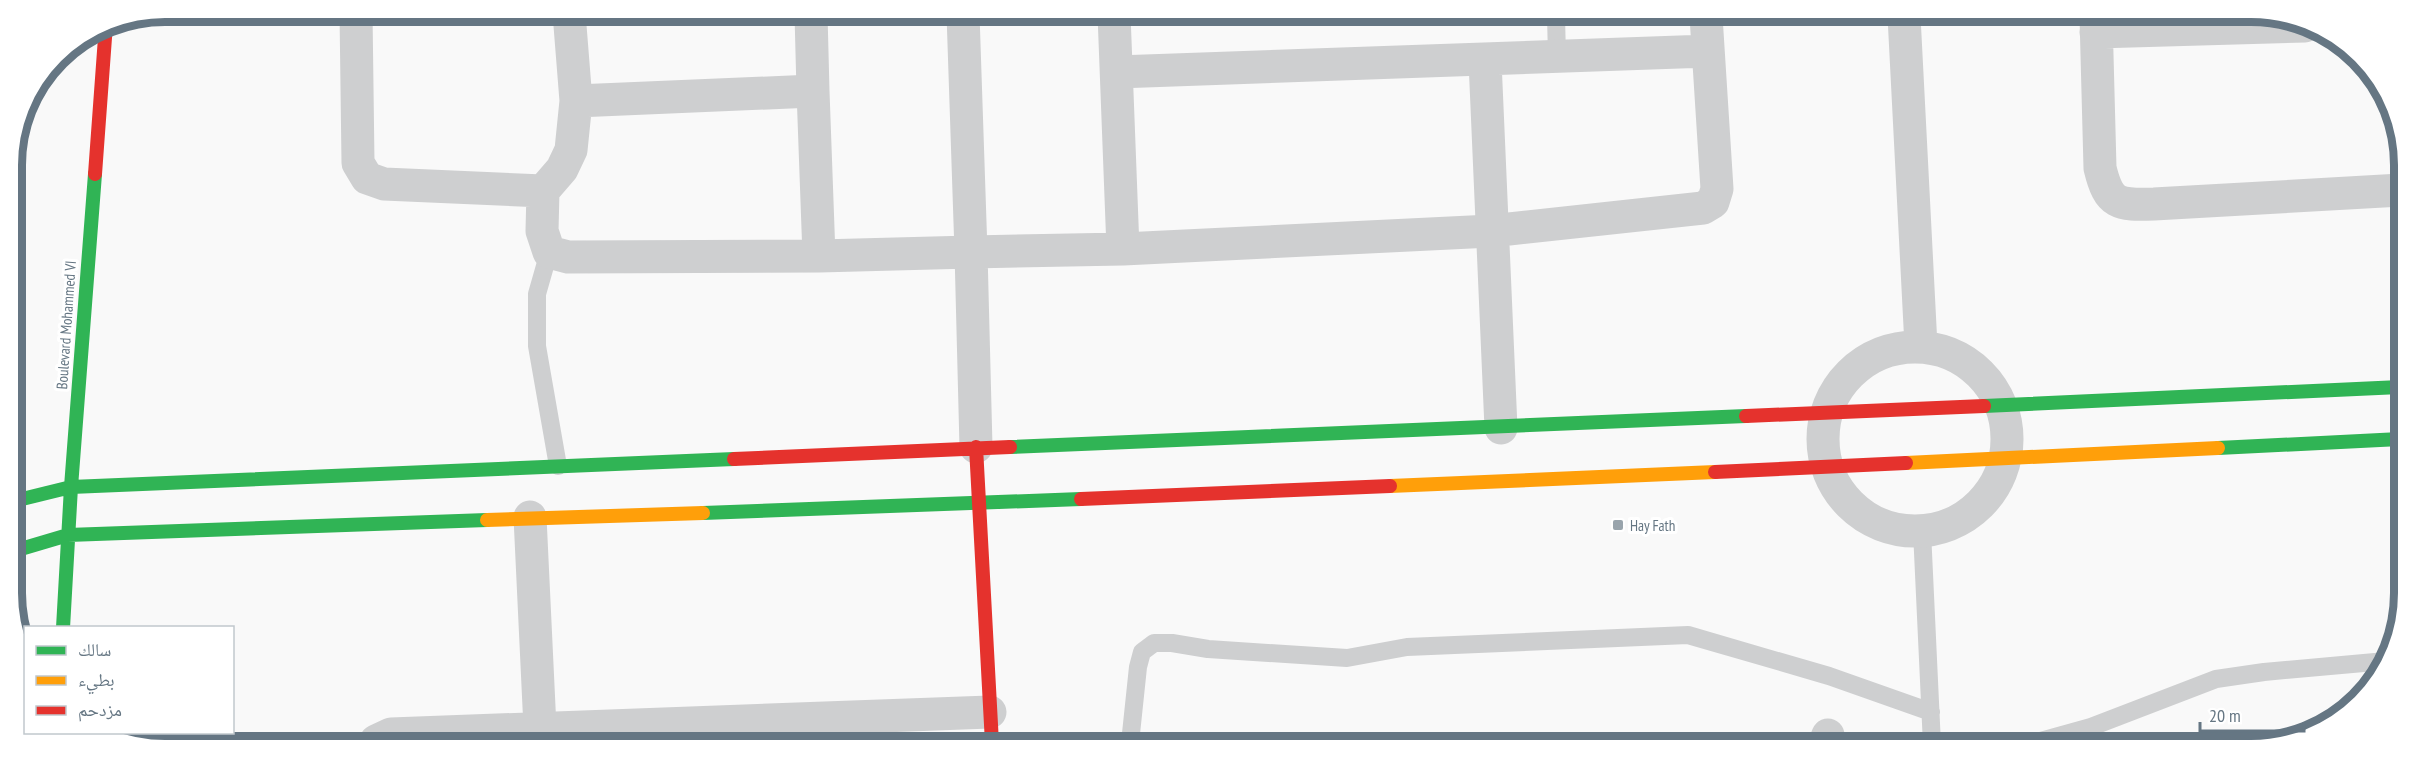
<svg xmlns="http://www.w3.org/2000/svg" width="2416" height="758" font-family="'PT Sans Narrow','Noto Naskh Arabic',sans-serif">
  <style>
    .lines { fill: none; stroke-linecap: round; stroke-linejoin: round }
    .lane { stroke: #cecfd0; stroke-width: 18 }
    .street { stroke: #cecfd0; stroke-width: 33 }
    .fast { stroke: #30b455; stroke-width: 14 }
    .slow { stroke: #ff9f0a; stroke-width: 14 }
    .jam { stroke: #e5322d; stroke-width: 14 }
    .poi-dot { fill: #99a4ac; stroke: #fff; stroke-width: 2 }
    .labels { text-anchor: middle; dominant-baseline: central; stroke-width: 6; stroke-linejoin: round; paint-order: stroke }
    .street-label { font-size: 15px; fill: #657683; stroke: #fff }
    .poi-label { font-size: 15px; fill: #657683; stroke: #fff; text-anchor: start }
    .rim { fill: none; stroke: #657683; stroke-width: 8 }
  </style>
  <rect width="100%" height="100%" fill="#f9f9f9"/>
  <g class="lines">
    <path class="lane" d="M1556,15L1557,58
      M549,252L537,294V346L558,466
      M1922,531L1932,745
      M1130,743L1138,667L1142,652L1154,643H1172L1208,649L1347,658L1407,647L1688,635L1829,676L1931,712
      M2026,745L2091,727L2216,679L2264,672L2386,661
      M2088,745L2091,727"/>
    <path class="street" d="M356,12L358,163L367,178L384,184L543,191
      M569,13L576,101L813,91L811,14
      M963,14L971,252L1123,249L1491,231L1703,208L1713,202L1717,189L1706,16
      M1114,14L1123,249
      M1904,16L1921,346
      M2096,17L2100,168C2109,205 2118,205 2154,204L2401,190
      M2096,32L2305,26
      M1485,61L1501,428
      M1117,72L1708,51
      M576,101L571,150L562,169L543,191L542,231L549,252L568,257L819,256L813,91
      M819,256L971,252L976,447
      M1823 439a92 92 0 1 1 184 0a92 92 0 1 1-184 0Z
      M530,517L540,728
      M376,741L391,734L990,712
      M1824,745L1828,735"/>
    <path class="fast" d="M1984,406L2400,387
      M1010,447L1746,416
      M2218,448L2400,439
      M14,501L71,487L734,459
      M703,513L1081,499
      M14,551L68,535L487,520
      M63,628L71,487L95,174"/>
    <path class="slow" d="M1906,463L2218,448
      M1390,486L1715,472
      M487,520L703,513"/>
    <path class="jam" d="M95,174L106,24
      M1746,416L1984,406
      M976,447L992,743
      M734,459L1010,447
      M1715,472L1906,463
      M1081,499L1390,486"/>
  </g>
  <rect class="poi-dot" x="1612" y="519" width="12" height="12" rx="3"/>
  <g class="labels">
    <g class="street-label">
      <text transform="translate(66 325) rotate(-86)">Boulevard Mohammed VI</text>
    </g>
    <g class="poi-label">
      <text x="1630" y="525">Hay Fath</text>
    </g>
  </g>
  <path d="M0 0H2416V758H0ZM165 22H2251A143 143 0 0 1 2394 165V593A143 143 0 0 1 2251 736H165A143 143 0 0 1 22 593V165A143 143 0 0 1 165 22Z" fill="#fff" fill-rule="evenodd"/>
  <path class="rim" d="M165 22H2251A143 143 0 0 1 2394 165V593A143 143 0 0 1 2251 736H165A143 143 0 0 1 22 593V165A143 143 0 0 1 165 22Z"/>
  <rect x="24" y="626" width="210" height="108" fill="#ffffff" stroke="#c1c8cd" stroke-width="1.5"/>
  <rect x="36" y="646" width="30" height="9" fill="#30b455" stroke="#c1c8cd" stroke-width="1.5"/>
  <text x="78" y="656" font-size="18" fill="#657683">سالك</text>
  <rect x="36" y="676" width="30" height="9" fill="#ff9f0a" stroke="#c1c8cd" stroke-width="1.5"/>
  <text x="78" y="686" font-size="18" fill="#657683">بطيء</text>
  <rect x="36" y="706" width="30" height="9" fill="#e5322d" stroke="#c1c8cd" stroke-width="1.5"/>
  <text x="78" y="716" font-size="18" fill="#657683">مزدحم</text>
  <path d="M2200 722v9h104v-9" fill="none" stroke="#657683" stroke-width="3"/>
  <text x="2209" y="722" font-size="18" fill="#657683" stroke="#ffffff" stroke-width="4.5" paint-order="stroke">20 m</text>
</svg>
